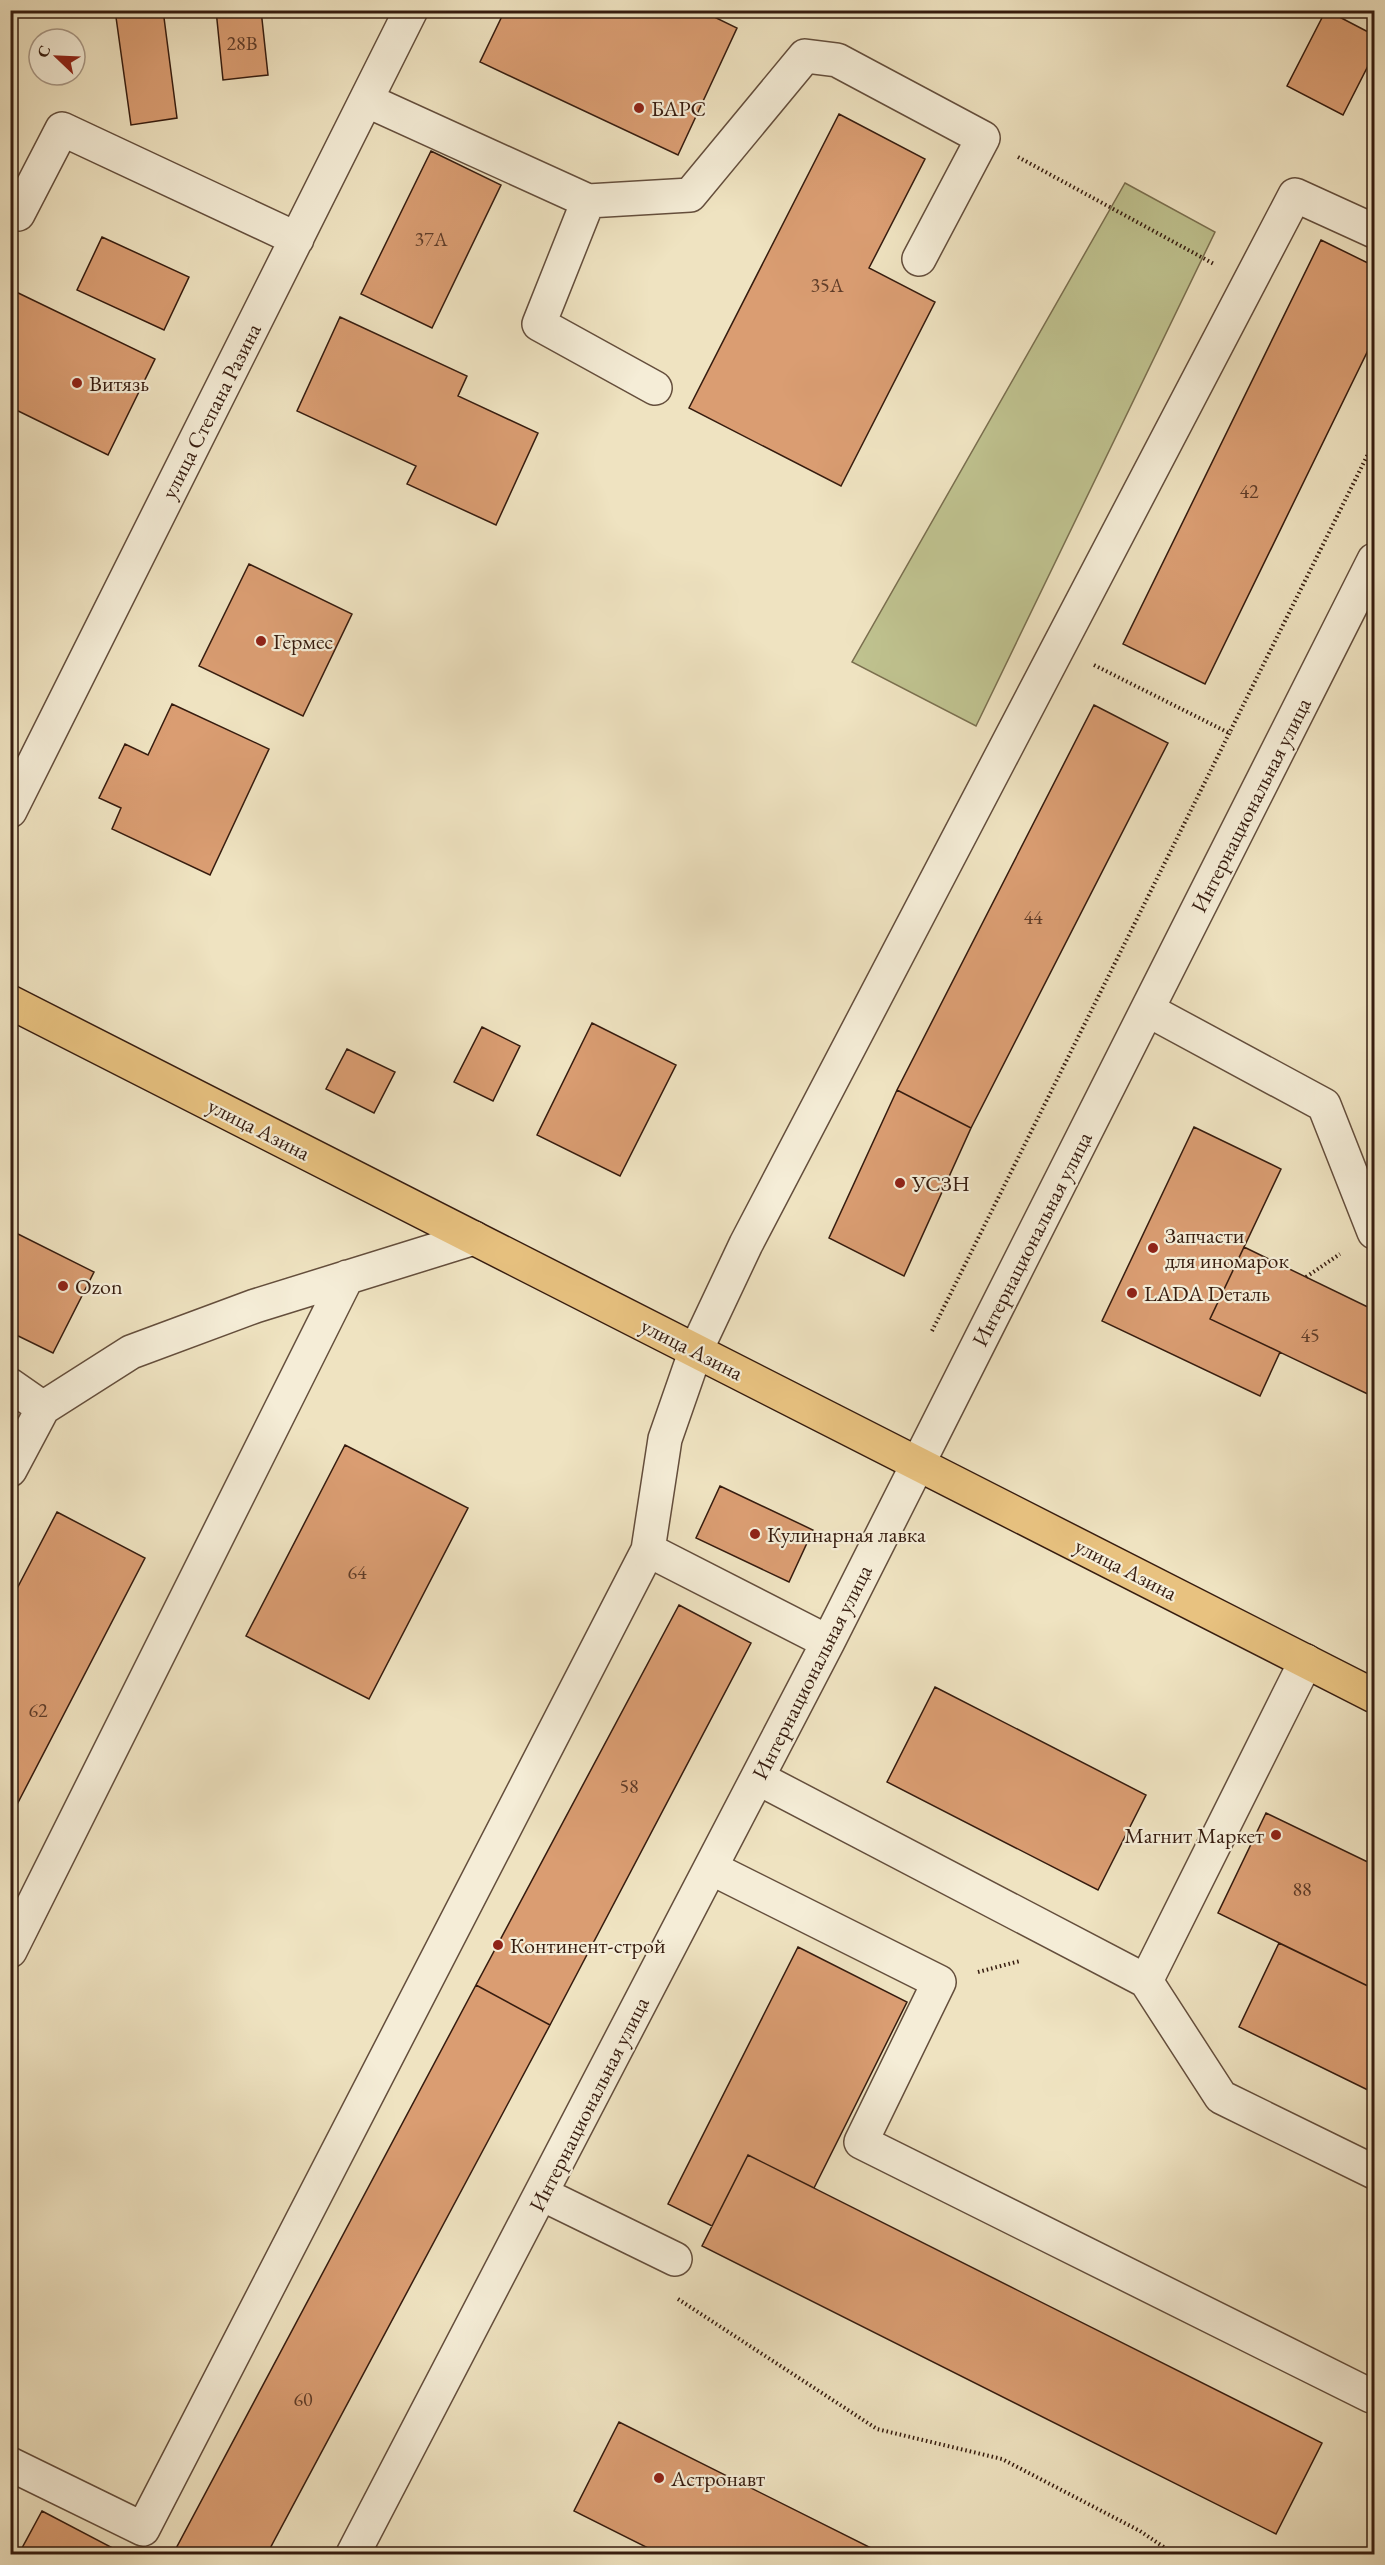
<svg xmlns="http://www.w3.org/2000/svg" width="1385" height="2565" font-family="'EB Garamond',serif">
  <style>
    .green { fill: #bfc28f; stroke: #7a6f4f; stroke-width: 1.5 }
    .building { fill: #da9d72; stroke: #361c0f; stroke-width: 1.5 }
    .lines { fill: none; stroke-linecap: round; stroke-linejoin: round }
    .minor-casing { stroke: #644e3c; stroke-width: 36 }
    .major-casing { stroke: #361c0f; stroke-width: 36 }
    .path { stroke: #361c0f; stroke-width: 4; stroke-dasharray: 1.5 3; stroke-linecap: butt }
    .minor { stroke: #f5edd7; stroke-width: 33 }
    .major { stroke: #e8c280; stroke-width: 33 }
    .poi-dot { fill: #8f2418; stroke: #f5edd7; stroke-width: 2 }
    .labels { text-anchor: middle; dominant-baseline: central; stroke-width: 4.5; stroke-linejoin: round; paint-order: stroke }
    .number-label { font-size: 20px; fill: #5f3c28 }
    .poi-label { font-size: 22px; fill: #361c0f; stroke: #f5edd7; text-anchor: start }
    .street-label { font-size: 22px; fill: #361c0f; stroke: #f5edd7 }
  </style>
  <rect width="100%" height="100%" fill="#efe3c1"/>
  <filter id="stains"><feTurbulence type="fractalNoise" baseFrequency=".00333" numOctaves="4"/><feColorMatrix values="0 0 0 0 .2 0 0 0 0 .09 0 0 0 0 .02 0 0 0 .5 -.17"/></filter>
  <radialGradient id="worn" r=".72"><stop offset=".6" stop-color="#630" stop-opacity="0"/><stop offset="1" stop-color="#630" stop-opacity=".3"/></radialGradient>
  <path class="green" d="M1125,183L1215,232L976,726L852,662Z"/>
  <path class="building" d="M115,10H163L177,118L131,125Z
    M216,10H261L268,75L223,80Z
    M505,10H700L737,28L678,155L480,62Z
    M1326,10L1374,35V54L1343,115L1287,86Z
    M839,114L925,159L869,268L935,302L841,486L689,408Z
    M431,151L501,185L432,328L361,294Z
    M102,237L189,277L164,330L77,290Z
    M1321,240L1374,266V338L1205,684L1123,644Z
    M10,289L155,359L108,455L10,407Z
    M340,317L467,376L458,396L538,433L496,525L407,484L416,466L297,411Z
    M249,564L352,614L303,716L199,666Z
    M172,704L269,749L210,875L112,829L121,808L99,798L125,744L148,755Z
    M1094,705L1168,743L971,1128L897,1090Z
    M592,1023L676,1065L620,1176L537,1135Z
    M482,1027L520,1046L493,1101L454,1082Z
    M347,1049L395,1072L374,1113L326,1089Z
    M897,1090L971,1128L904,1276L829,1238Z
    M1194,1127L1281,1169L1210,1319L1280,1352L1260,1396L1102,1321Z
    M10,1230L94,1272L53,1353L10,1332Z
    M1244,1247L1374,1310V1397L1210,1319Z
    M345,1445L468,1508L369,1699L246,1636Z
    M720,1486L813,1530L789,1582L696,1538Z
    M57,1512L145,1558L10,1818V1602Z
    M679,1605L751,1643L550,2025L476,1985Z
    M935,1687L1146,1795L1098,1890L887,1782Z
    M1266,1813L1374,1865V1989L1218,1913Z
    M1279,1943L1374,1989V2093L1239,2027Z
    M798,1947L907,2002L814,2188L748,2155L712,2226L668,2204Z
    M476,1985L550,2025L267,2554H173Z
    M748,2155L1322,2443L1276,2534L702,2246Z
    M619,2422L883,2554H660L574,2511Z
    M42,2511L124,2554H35L22,2548Z"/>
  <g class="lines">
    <defs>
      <path id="minor" d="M366,100L588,201L539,324L655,388
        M588,201L690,195L805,56L837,60L983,138L919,259
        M10,210L18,214L62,129L297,239
        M10,811L411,10
        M1148,1010L1324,1105L1374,1232
        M10,1385L43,1408
        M10,1470L43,1408L131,1352L255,1306L474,1238
        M648,1550L828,1642
        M758,1778L1146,1981L1306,1661
        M711,1868L939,1982L861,2142L1371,2396
        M10,1951L347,1277
        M1146,1981L1221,2097L1374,2172
        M542,2194L675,2259
        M10,2464L143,2529L648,1550L665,1439L696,1350L746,1244L1295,195L1374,231
        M353,2554L828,1642L1374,560"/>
      <path id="major" d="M10,1002L1374,1696"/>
    </defs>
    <use href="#minor" class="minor-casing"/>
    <use href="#major" class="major-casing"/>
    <path class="path" d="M1018,157L1214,264
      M1094,665L1231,734
      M1306,1277L1340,1254
      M932,1331L1374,442
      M978,1972L1020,1961
      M678,2299L877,2429L1002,2459L1140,2531L1174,2554"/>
    <use href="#minor" class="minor"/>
    <use href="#major" class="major"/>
  </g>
  <g class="poi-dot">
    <circle cx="639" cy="108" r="6"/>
    <circle cx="77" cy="383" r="6"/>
    <circle cx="261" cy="641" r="6"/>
    <circle cx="900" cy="1183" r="6"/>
    <circle cx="1153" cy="1248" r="6"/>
    <circle cx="63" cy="1286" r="6"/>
    <circle cx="1132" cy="1293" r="6"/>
    <circle cx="755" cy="1534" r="6"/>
    <circle cx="1276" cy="1835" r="6"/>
    <circle cx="498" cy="1945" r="6"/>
    <circle cx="659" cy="2478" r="6"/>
  </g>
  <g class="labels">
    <g class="number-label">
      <text x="242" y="43">28В</text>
      <text x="431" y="239">37А</text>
      <text x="827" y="285">35А</text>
      <text x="1249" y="491">42</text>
      <text x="1033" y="917">44</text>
      <text x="1310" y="1335">45</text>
      <text x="357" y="1572">64</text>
      <text x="38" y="1710">62</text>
      <text x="629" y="1786">58</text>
      <text x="1302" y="1889">88</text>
      <text x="303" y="2399">60</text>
    </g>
    <g class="poi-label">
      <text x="651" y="108">БАРС</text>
      <text x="89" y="383">Витязь</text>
      <text x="273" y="641">Гермес</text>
      <text x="912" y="1183">УСЗН</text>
      <text x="1165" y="1235">Запчасти<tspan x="1165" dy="25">для иномарок</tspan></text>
      <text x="75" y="1286">Ozon</text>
      <text x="1144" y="1293">LADA Dеталь</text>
      <text x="767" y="1534">Кулинарная лавка</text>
      <text x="1264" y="1835" text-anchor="end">Магнит Маркет</text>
      <text x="510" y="1945">Континент-строй</text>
      <text x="671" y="2478">Астронавт</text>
    </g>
    <g class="street-label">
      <text transform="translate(211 411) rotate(-63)">улица Степана Разина</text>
      <text transform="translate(1251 805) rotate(-63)">Интернациональная улица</text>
      <text transform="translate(259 1129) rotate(27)">улица Азина</text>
      <text transform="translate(1032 1239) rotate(-63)">Интернациональная улица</text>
      <text transform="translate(692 1349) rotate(27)">улица Азина</text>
      <text transform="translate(1126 1569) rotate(27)">улица Азина</text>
      <text transform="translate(812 1672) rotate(-63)">Интернациональная улица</text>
      <text transform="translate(589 2104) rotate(-63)">Интернациональная улица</text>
    </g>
  </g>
  <rect width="1385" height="2565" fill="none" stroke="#efe3c1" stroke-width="36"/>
  <rect x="12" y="12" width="1361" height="2541" fill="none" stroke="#361c0f" stroke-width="3"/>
  <rect x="18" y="18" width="1349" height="2529" fill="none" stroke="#361c0f" stroke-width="1.5"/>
  <g transform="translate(57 57) rotate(293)"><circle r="28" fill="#f5edd7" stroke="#a99987" stroke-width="1.5"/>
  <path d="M0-4.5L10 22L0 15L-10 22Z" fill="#8f2418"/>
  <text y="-9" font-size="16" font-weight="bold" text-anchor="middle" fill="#361c0f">С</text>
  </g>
  <rect width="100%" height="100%" filter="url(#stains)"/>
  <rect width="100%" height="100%" fill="url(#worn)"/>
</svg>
